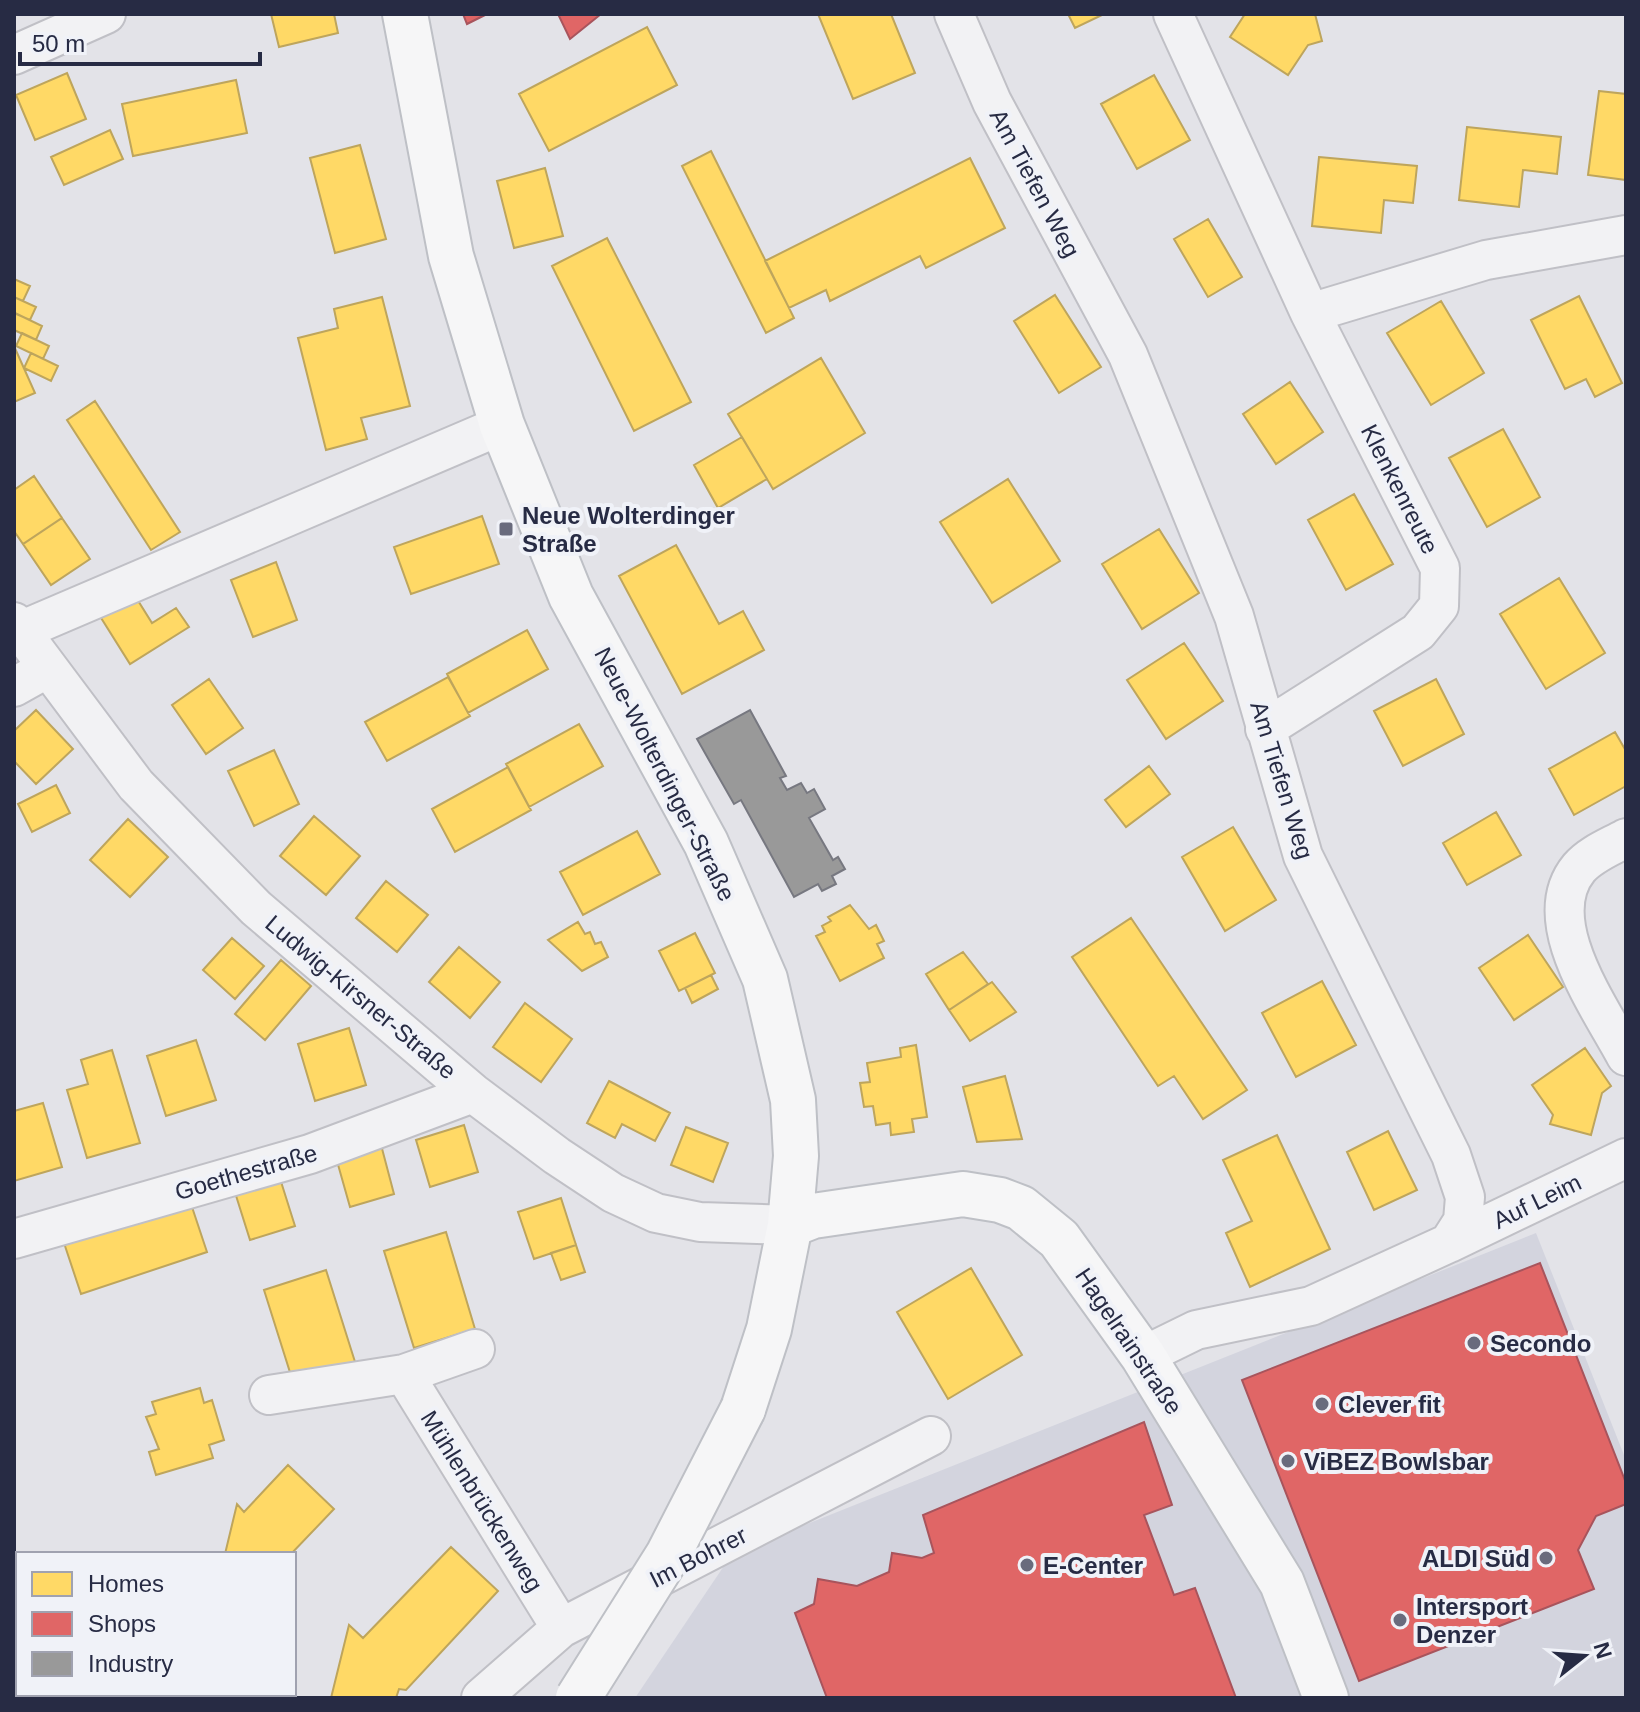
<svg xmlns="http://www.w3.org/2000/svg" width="1640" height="1712" font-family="Arial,sans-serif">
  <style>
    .built { fill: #d3d4de }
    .homes { fill: #ffd966; stroke: #bea55c; stroke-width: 2 }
    .shops { fill: #e06666; stroke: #a8545c; stroke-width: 2 }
    .industry { fill: #999; stroke: #777880; stroke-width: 2 }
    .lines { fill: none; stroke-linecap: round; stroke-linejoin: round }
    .minor-casing { stroke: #c0c0c6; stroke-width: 42 }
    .major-casing { stroke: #bec0c6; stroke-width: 48 }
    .minor { stroke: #f2f2f4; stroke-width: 38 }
    .major { stroke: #f6f6f7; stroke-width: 44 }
    .major-bridge-casing { stroke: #bec0c6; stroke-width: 48; stroke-linecap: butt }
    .major-bridge { stroke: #f6f6f7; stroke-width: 44 }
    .poi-dot { fill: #696b7d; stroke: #f0f2f8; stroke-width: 3 }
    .labels { text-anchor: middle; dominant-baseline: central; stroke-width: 8; stroke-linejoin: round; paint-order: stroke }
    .street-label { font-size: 24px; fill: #272b44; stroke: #f0f2f8 }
    .poi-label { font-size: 24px; font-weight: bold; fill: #272b44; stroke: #f0f2f8; text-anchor: start }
  </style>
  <rect width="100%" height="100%" fill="#e3e3e8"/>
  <path class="built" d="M1536,1233L1626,1460V1698H635L732,1554Z"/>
  <path class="homes" d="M271,14H334L338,33L279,47Z
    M818,14H891L915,73L853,99Z
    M1068,14H1104L1075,28Z
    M1245,14H1315L1322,41L1308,45L1288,75L1230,37Z
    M647,27L677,85L549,151L519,94Z
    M67,73L86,119L35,140L16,95Z
    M1154,75L1190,140L1137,169L1101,104Z
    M236,80L247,133L133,156L122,104Z
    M1599,91L1626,94V180L1588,175Z
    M1467,127L1561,137L1557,174L1523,170L1519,207L1459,200Z
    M110,130L123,159L64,185L51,157Z
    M360,145L386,239L335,253L310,158Z
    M711,151L794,318L766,333L682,166Z
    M1319,157L1417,166L1413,203L1384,200L1381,233L1312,226Z
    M970,158L1005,228L926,268L920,256L830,301L826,290L789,308L765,261Z
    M545,168L563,236L514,248L497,181Z
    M1208,219L1242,277L1208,297L1174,239Z
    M607,238L691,402L634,431L552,266Z
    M14,279L30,286L23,301L14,297Z
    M1055,295L1101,367L1059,393L1014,321Z
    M1579,296L1622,383L1595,397L1586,379L1565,389L1531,320Z
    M14,297L36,307L30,320L14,313Z
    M382,297L410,406L361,418L367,439L326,450L298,338L338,328L334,309Z
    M1441,301L1484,373L1431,405L1387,333Z
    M15,313L42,326L36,340L14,330Z
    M22,333L49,346L43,359L16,346Z
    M14,346L35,393L14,402Z
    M31,353L58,366L51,381L24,368Z
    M821,358L865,433L773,489L728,414Z
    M1290,382L1323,432L1276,464L1243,414Z
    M95,401L180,532L151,550L67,420Z
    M1503,429L1540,497L1487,527L1449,458Z
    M742,437L767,479L718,508L694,465Z
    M34,476L62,518L23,544L14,531V490Z
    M1008,479L1060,561L992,603L940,522Z
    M1354,494L1393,564L1346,590L1308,520Z
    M482,516L499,564L411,594L394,547Z
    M62,518L90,559L51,585L23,544Z
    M1159,529L1199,593L1142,629L1102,564Z
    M676,545L719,624L743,611L764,650L682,694L619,576Z
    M276,562L297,620L253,637L231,580Z
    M1559,578L1605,653L1546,689L1500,614Z
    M132,591L152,623L176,608L189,627L130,664L98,613Z
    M527,630L548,669L468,713L447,674Z
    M1184,643L1223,701L1166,739L1127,680Z
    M448,677L470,716L387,761L365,722Z
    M209,679L243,728L206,754L172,705Z
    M1436,679L1464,734L1403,766L1374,711Z
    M36,710L73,749L36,784L14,761V731Z
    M579,724L603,766L529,807L506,764Z
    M1615,732L1626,751V786L1574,815L1549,769Z
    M274,750L299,804L254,826L228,771Z
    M1149,766L1170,794L1126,827L1105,800Z
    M508,767L531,810L455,852L432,809Z
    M56,785L70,813L32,832L18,804Z
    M1496,812L1521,855L1467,885L1443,843Z
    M314,816L360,856L326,895L280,856Z
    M128,819L168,857L130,897L90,860Z
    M1233,827L1276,900L1225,931L1182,857Z
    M637,831L660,874L583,915L560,872Z
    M386,881L428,915L397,952L356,918Z
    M850,905L869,929L876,925L884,941L877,944L884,958L840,981L816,936L825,932L822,926L831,921L828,917Z
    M1131,918L1247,1090L1203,1119L1174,1076L1158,1086L1072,957Z
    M578,922L585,934L590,932L595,944L601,942L608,957L582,971L548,940Z
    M695,933L715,973L679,991L659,951Z
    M1528,935L1563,987L1514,1020L1479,968Z
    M232,938L264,966L235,999L203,970Z
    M459,947L500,982L470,1018L429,982Z
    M963,952L988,984L949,1010L926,974Z
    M281,960L311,986L265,1040L235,1014Z
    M711,975L718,989L692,1003L685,988Z
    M1322,981L1356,1045L1296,1077L1262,1013Z
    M992,982L1016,1012L970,1041L949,1010Z
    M525,1003L572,1039L541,1082L493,1047Z
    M349,1028L366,1085L315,1101L298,1044Z
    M196,1040L216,1100L166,1116L147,1056Z
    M916,1045L927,1117L912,1119L914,1132L891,1135L890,1123L876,1125L873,1106L864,1107L860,1083L870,1082L867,1063L901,1057L900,1048Z
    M1585,1048L1611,1086L1602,1093L1591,1135L1550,1124L1553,1115L1532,1085Z
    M112,1050L140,1143L87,1158L67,1090L88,1084L81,1060Z
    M1005,1076L1022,1139L977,1142L963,1087Z
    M609,1081L670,1113L655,1141L622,1124L615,1138L587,1123Z
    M43,1103L62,1167L14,1181V1111Z
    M464,1125L478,1172L430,1187L416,1140Z
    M686,1127L728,1143L713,1182L671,1165Z
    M1388,1131L1417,1190L1374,1210L1347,1152Z
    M1277,1135L1330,1249L1250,1287L1226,1233L1252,1221L1223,1160Z
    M380,1141L394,1194L350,1207L335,1154Z
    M277,1169L295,1226L250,1240L232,1183Z
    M187,1192L207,1252L81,1294L61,1234Z
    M561,1198L576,1245L534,1259L518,1212Z
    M446,1232L475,1329L414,1348L384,1251Z
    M576,1245L585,1272L561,1280L551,1253Z
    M971,1268L1022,1355L948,1399L897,1312Z
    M326,1270L356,1365L294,1385L264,1290Z
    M200,1388L204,1403L212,1400L224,1440L209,1445L213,1458L156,1475L149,1452L159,1449L146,1417L156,1414L152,1402Z
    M288,1465L334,1509L291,1554H225L237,1504L244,1512Z
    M451,1547L498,1591L406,1690L399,1689L396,1698H331L349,1625L363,1638Z"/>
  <path class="shops" d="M463,14H487L467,24Z
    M558,14H601L570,39Z
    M1540,1263L1626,1483V1504L1596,1516L1578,1550L1594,1589L1359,1681L1242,1380Z
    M1144,1422L1172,1505L1144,1515L1174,1595L1195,1588L1236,1698H827L795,1613L814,1604L818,1579L857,1586L889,1572L892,1553L922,1558L934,1553L923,1515Z"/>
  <path class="industry" d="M750,710L786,776L780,778L787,790L801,783L807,793L814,789L825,809L809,818L833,860L838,857L845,869L832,876L836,884L822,891L818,884L794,897L741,800L734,804L697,739Z"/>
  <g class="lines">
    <defs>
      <path id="minor" d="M954,14L992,102L1128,355L1234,616L1303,856L1451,1155L1465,1197L1463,1221L1449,1243L1311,1306L1196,1330L1143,1356
        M1173,14L1310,313L1440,568L1439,606L1418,632L1265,729
        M14,55L106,14
        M1310,313L1486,260L1626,235
        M14,622L136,785L256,908L473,1093L557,1156L613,1193L656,1213L700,1222L790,1225
        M20,631L502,425
        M14,687L48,668
        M1626,838C1610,847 1591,854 1579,868C1536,920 1600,1007 1626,1056
        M14,1239L310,1154L473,1093
        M1449,1243L1626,1158
        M404,1374L561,1628
        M269,1395L404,1374L475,1349
        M481,1698L561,1628L931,1436"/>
      <path id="major" d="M405,14L451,256L502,425L571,596L706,843L765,979L793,1100L796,1156L790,1225L769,1329L743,1409
        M790,1225L813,1216L963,1194L1000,1200L1021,1208L1059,1239L1143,1356L1282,1583L1326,1698"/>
    </defs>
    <use href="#minor" class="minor-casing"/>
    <use href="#major" class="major-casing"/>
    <use href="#minor" class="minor"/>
    <use href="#major" class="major"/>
    <defs>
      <path id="major-bridge" d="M578,1698L668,1555L743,1409"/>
    </defs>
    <use href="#major-bridge" class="major-bridge-casing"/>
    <use href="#major-bridge" class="major-bridge"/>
  </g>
  <g class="poi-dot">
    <rect x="498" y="521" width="16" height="16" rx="4"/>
    <circle cx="1474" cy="1343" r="8"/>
    <circle cx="1322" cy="1404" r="8"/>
    <circle cx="1288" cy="1461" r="8"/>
    <circle cx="1546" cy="1558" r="8"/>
    <circle cx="1027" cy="1565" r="8"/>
    <circle cx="1400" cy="1620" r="8"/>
  </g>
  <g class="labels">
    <g class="street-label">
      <text transform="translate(1035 183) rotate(62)">Am Tiefen Weg</text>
      <text transform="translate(1400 489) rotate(63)">Klenkenreute</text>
      <text transform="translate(665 774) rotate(63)">Neue-Wolterdinger-Straße</text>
      <text transform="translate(1282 780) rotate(73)">Am Tiefen Weg</text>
      <text transform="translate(361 997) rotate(40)">Ludwig-Kirsner-Straße</text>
      <text transform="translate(246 1172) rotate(-16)">Goethestraße</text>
      <text transform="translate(1537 1201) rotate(-26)">Auf Leim</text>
      <text transform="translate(1129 1341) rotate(56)">Hagelrainstraße</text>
      <text transform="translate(482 1501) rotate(58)">Mühlenbrückenweg</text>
      <text transform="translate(698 1557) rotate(-27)">Im Bohrer</text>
    </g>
    <g class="poi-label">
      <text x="522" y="515">Neue Wolterdinger<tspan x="522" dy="28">Straße</tspan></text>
      <text x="1490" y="1343">Secondo</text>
      <text x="1338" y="1404">Clever fit</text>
      <text x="1304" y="1461">ViBEZ Bowlsbar</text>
      <text x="1530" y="1558" text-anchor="end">ALDI Süd</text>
      <text x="1043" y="1565">E-Center</text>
      <text x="1416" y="1606">Intersport<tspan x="1416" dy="28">Denzer</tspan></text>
    </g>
  </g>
  <rect width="1640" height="1712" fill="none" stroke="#272b44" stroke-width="32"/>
  <rect x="16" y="1552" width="280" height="144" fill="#f0f2f8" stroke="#a0a2b0" stroke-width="2"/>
  <rect x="32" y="1572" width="40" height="24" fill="#ffd966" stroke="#a0a2b0" stroke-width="2"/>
  <text x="88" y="1592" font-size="24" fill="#272b44">Homes</text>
  <rect x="32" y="1612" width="40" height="24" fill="#e06666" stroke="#a0a2b0" stroke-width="2"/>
  <text x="88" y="1632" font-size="24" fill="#272b44">Shops</text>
  <rect x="32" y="1652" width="40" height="24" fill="#999999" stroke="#a0a2b0" stroke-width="2"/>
  <text x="88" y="1672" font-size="24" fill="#272b44">Industry</text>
  <g transform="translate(1584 1656) rotate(73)" stroke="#f0f2f8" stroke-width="6" paint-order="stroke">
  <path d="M0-6L14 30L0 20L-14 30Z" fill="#272b44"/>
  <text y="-12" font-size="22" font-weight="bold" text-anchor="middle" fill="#272b44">N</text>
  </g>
  <path d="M20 52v12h240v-12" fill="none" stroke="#272b44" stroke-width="4"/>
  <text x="32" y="52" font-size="24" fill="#272b44" stroke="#f0f2f8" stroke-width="6" paint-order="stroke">50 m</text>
</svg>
